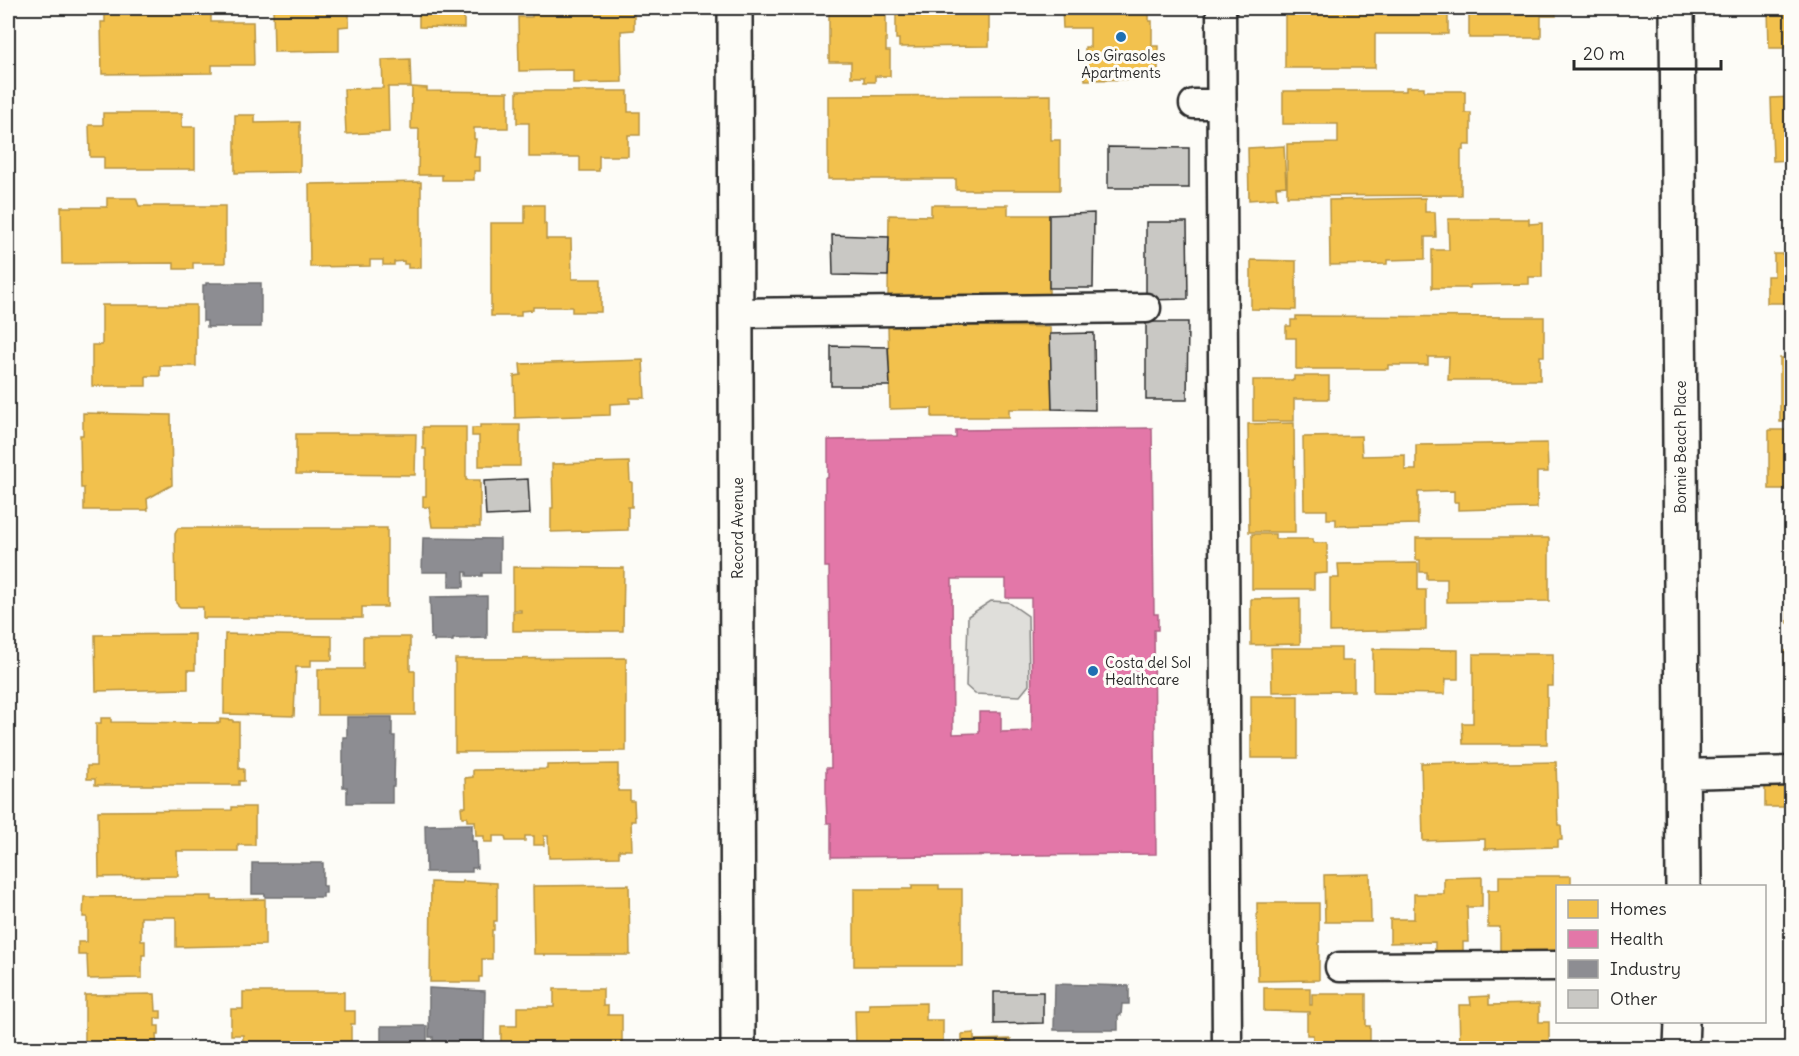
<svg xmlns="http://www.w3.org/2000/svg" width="1799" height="1056" font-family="Delius,sans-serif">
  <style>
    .green { fill: #dfdeda; stroke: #858482; stroke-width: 1.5 }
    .homes { fill: #f2c14e; stroke: #b69444; stroke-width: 1.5 }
    .health { fill: #e377a8; stroke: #ac6082; stroke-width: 1.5; fill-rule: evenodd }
    .industry { fill: #8d8d92; stroke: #707073; stroke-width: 1.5 }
    .building { fill: #c9c8c4; stroke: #2b2b2b; stroke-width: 1.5 }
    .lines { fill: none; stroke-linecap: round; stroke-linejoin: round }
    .lane-casing { stroke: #2b2b2b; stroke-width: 33 }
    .street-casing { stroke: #2b2b2b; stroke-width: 38 }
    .lane { stroke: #fdfcf7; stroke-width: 28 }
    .street { stroke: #fdfcf7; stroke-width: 33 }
    .poi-dot { fill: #1f6fb2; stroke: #fdfcf7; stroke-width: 2 }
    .labels { text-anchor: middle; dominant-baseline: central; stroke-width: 6; stroke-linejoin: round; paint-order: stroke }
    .poi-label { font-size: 15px; fill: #2b2b2b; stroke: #fdfcf7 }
    .street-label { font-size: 15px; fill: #2b2b2b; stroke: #fdfcf7 }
  </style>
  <rect width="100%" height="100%" fill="#fdfcf7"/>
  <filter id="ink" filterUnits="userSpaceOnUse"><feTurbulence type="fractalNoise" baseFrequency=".0167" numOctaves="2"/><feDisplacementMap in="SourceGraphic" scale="12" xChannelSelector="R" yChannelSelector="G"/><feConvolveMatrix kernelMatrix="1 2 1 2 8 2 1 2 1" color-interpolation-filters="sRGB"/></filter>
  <g filter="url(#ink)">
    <path class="green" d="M991,601L1008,602L1028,616L1029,685L1020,696L975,694L966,686L968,616Z"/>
    <path class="homes" d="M105,8H211V22H253L254,65H212V73L102,74L101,22H105Z
      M273,8H349V26L339,27V51L274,52Z
      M419,8H464V28L419,27Z
      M532,8H634V30L621,31L622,82L573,83V70L519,71L518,17H532Z
      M829,8H886V51H890V76H875V82H864V77H851V62H829Z
      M918,8H989V46L899,47V39H896V9H918Z
      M1062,8H1149V21H1152V46H1158V79L1085,80V47H1090V28H1063Z
      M1285,8H1448V34H1375V68H1285Z
      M1454,8H1555L1556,16H1541V38H1469V11H1454Z
      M1768,8H1792V48H1769Z
      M410,59L411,87H388L389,132L346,134L344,89L383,88L382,60Z
      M412,87L427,88V91L508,92V128H474V139H476L474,157H480V171H474V180H442V175H418L419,129H411Z
      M1406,87H1424V91H1465V113H1471V145H1464V150H1461V195L1287,196V144L1338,143V124H1283V91H1406Z
      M517,91H628V112H640V135H628V156H599V171H580V157H529V123H517Z
      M1051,95V140H1060V190H956V179H828V96Z
      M1792,97V160L1773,161L1771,98Z
      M103,113H182V127H195V169H104V157H90L89,125H103Z
      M235,115H255V123L300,122V172L235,173Z
      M1284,146L1286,186L1276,187L1277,198L1249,200L1248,148Z
      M421,182V268H408V264H404V261L394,262V265H383V260H370V266L310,267L309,184Z
      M107,198H136L139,206H225V263H193V269H174V263L62,264L61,207H107Z
      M1425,198V212H1435L1436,237H1425V259L1387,260V264L1330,265L1329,200Z
      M525,205H544V224H546V239H571L572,279H601V312H572V307H533V310L521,311V316H491V223H525Z
      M931,205H1008V215H1049V294H945V297H888L889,215L931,216Z
      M1448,219H1529V224L1542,223V277H1529V284L1470,285V288H1432V250H1449Z
      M1786,237H1792V303H1767V276H1774V254H1786Z
      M1251,260L1296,261V310L1251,309Z
      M102,305H196V366H160V376H146V386H92V345H102Z
      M1296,316L1544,317V356H1540V380H1448L1449,357H1428V365H1388V369H1296V338H1286V326H1291V320H1296Z
      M888,325L1050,327L1052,409H1009V417H932V408L890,409Z
      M1780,358H1792V422H1780Z
      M643,360L645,398H630V403L610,404V415L515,418L514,376L521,375L520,364Z
      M1294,376H1329V399H1294V421H1253V380H1294Z
      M83,413L171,415L172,485L147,499L148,510H84V488H81L80,435H83Z
      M1294,423L1295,532H1249L1248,424Z
      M480,425H520V466H479V436H472V428H480Z
      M423,427H466V480H480V527H432L429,507H423V496H426V449H423Z
      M1769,430H1792V489H1769Z
      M296,434H416L415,475L296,474Z
      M1361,436L1362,456L1405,455V470H1416V445L1547,443L1548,472H1537V508L1458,510V502H1454V491L1418,492V524L1336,526V519H1327V510H1304L1303,437Z
      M629,462L630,482H632V507H628V530L551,532V508H553L552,464Z
      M178,528H387V607H362V618H203V607H180L176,603L175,534Z
      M1252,534H1275V539H1313V543H1327V573L1314,574V589H1252Z
      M1416,538H1549V601L1447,602V579H1427V572H1420V560H1416Z
      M1788,552H1792V623H1788Z
      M1418,563V590H1426V630L1330,632V578H1339L1338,564Z
      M513,567L624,568L623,631H513V612H521V610H513Z
      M1300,598V644L1251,645V599Z
      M195,634V670H188V689L96,691L95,635Z
      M225,634L332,636V660H311V667H296L294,716L224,714Z
      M363,637H410V671H415V715H318V669H363Z
      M1271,648H1341V661H1354V691L1272,692Z
      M1373,649L1458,650V679H1446L1445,694L1373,693Z
      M1792,650V741H1787L1785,651Z
      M1473,654H1553V686H1547V744H1463L1462,723H1473Z
      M626,658V751L455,752V659Z
      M1251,696H1298V758H1251Z
      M101,718H111V722L220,723V719L233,720V722H239V769H244V781H239V785H95V779H87V766H96V723H101Z
      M1457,762V764L1556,762L1558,825H1561L1562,840H1558V847L1485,849V839L1423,841L1421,763Z
      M618,764V791H630V801H634L635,821H631L632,850H619V857L549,858L548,836H544V845H534V836H525V841H506L505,836H493V842H484V836H476L475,821H467V817H462L461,807H466L465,778L473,777V770L547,769V765Z
      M1792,780V807H1765V786Z
      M232,807H255V845H238V851H177L178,876L99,877L98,811L232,810Z
      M1370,874L1371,922H1325L1324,875Z
      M1499,876H1571V886H1558V953H1500V927H1488V890H1499Z
      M1482,877V907H1467L1468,942H1463V955H1435V942L1390,943V919H1414V894H1444V878Z
      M463,881L497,883V921H494V930H492V959H482V977H479V982H430L431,882L462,883Z
      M629,885L630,955H544V954H534L533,886Z
      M912,885H939V889H962V966H854V889H912Z
      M212,896V900L265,899V945L176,947V917H141V941H145V955H142V978L88,979L87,955H78V942H87V917H83L84,897Z
      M1257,903H1319V980L1258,981Z
      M1264,988H1310V1005H1312V994H1366V1026H1370V1048H1313V1035H1307V1014H1310V1012L1264,1011Z
      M554,989H603V1006H608V1015H622V1044H609V1048H501V1026H517V1007H554Z
      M243,992H344V1011H355V1024H351V1048H243V1035H231V1009H243Z
      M155,994L156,1011H161V1018H155V1026H159V1035H156L157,1048H85V995Z
      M1489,996V1005L1539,1004V1022H1549V1047H1539V1048H1460L1459,1005H1471L1470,997Z
      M926,1003V1020H943V1048H856L855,1010H869V1004Z
      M974,1033V1040L1011,1039V1048H962V1034Z"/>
    <path class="health" d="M1152,428L1154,614H1158V630H1154L1156,854L831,857V823H827L826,796V768H831L829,567H825V478H828V440L956,438V430ZM952,579H1006V598H1031L1032,731L1001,732V712H979V733L953,734Z"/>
    <path class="industry" d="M206,283H261V327H207V321H203V285H206Z
      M423,538L500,539V573H482V576H467V572H464V587H449V572H422Z
      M487,596V638L453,639V641H434V638H431L430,597Z
      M347,717H392V736H395L394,786H392V803H347V787H343V737H347Z
      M472,824V841H476L477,868H472V872H426L425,825Z
      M252,863H323V886H326V893H323V897H265V894H252Z
      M1055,984L1129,986V1004H1122L1121,1015H1118V1030H1054Z
      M429,988L485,991L484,1048H433V1037H429Z
      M381,1026H427V1048H381Z"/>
    <path class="building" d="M1108,147L1189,148V188H1108Z
      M1094,213L1093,288H1049V215Z
      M1146,222H1187L1188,299L1146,300Z
      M832,235L889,237L888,276L833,275Z
      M1146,322H1188L1187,400H1146Z
      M1094,333L1095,410L1052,409L1050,334Z
      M831,346L888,347L890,386H831Z
      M528,479L530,514L486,516L484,481Z
      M994,992H1043V1023L994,1024Z"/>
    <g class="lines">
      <defs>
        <path id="lane" d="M1221,8L1227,1048
          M1194,104H1222
          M736,313L1146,308
          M1682,774L1792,771
          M1340,967L1558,966"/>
        <path id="street" d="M735,8L738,1048
          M1677,8L1683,886
          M1681,1048L1682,1022"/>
      </defs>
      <use href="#lane" class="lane-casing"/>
      <use href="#street" class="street-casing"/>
      <use href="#lane" class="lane"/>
      <use href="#street" class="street"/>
    </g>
  </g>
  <g class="poi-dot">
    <circle cx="1121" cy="37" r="6"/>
    <circle cx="1093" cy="671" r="6"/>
  </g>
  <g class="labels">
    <g class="poi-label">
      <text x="1121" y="55">Los Girasoles<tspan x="1121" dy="17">Apartments</tspan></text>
      <text x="1105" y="662" text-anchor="start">Costa del Sol<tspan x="1105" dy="17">Healthcare</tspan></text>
    </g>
    <g class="street-label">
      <text transform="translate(1680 447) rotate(-90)">Bonnie Beach Place</text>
      <text transform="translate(737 528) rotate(-90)">Record Avenue</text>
    </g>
  </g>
  <rect width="1799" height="1056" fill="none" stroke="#fdfcf7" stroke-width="30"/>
  <rect x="15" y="15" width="1769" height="1026" fill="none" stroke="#2b2b2b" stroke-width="2" filter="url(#ink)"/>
  <rect x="1556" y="885" width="210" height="138" fill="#fdfcf7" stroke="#a9a8a5" stroke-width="1.5"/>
  <rect x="1568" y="900" width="30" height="18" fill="#f2c14e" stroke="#a9a8a5" stroke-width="1.5"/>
  <text x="1610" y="915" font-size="18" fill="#2b2b2b">Homes</text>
  <rect x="1568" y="930" width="30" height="18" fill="#e377a8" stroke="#a9a8a5" stroke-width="1.5"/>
  <text x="1610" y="945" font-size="18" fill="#2b2b2b">Health</text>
  <rect x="1568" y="960" width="30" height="18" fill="#8d8d92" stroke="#a9a8a5" stroke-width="1.5"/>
  <text x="1610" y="975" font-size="18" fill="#2b2b2b">Industry</text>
  <rect x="1568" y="990" width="30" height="18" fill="#c9c8c4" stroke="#a9a8a5" stroke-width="1.5"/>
  <text x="1610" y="1005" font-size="18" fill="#2b2b2b">Other</text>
  <path d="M1574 60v9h147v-9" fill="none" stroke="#2b2b2b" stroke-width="3"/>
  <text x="1583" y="60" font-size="18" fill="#2b2b2b" stroke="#fdfcf7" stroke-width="4.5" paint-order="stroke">20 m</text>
</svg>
